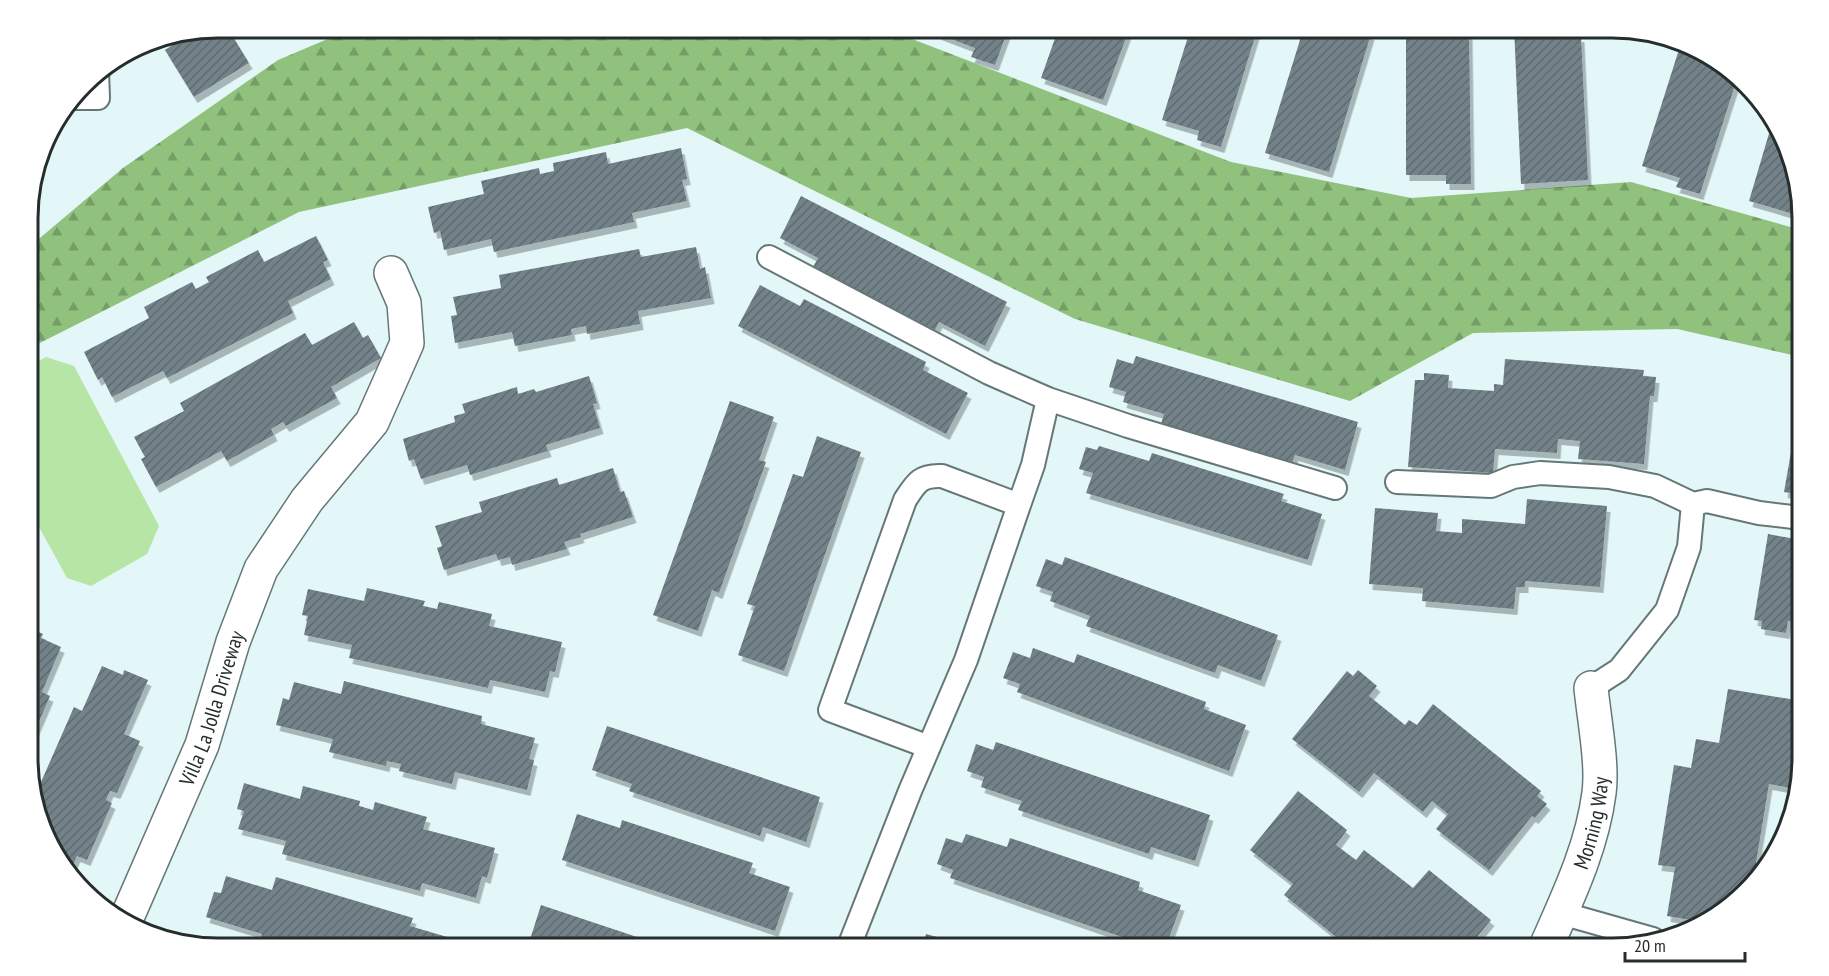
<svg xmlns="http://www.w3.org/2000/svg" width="1829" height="976" font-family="'PT Sans Narrow',sans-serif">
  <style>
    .grass { fill: #b7e5a6 }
    .forest { fill: url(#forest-firs) }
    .building { fill: url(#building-hatch); filter: url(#shadow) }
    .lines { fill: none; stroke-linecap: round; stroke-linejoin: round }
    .lane-casing { stroke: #667778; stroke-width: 26 }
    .street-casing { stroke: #667778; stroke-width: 36 }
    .lane { stroke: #fff; stroke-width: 22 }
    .street { stroke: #fff; stroke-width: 33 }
    .labels { text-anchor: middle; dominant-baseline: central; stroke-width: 5; stroke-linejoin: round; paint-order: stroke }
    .street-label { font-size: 21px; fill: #252d2d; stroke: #fff }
    .rim { fill: none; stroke: #252d2d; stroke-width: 3 }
  </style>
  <defs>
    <pattern id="forest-firs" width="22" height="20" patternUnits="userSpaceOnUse" patternTransform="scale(1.5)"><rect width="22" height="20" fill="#90c27d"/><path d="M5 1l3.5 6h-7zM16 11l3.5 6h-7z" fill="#759e67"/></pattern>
    <pattern id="building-hatch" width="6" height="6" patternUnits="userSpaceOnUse" patternTransform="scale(1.5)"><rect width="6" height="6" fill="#738189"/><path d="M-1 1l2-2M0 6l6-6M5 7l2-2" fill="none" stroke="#5e6a70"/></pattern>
    <filter id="shadow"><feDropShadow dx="3.5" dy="6" stdDeviation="0" flood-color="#0004"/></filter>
  </defs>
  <rect width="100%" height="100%" fill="#e3f7f8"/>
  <path class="grass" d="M46,357L74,366L159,526L147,554L91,586L67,578L28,507V367Z"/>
  <path class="forest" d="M356,27H881L1231,162L1411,198L1631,182L1801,230V357L1677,329L1473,333L1350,401L1075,319L687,128L299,212L28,349V248L123,168L278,60Z"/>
  <path class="building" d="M218,27H227L249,63L194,97L165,50L179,41L176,36L179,35Z
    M941,27H1009L995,65L971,57L975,48L938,34Z
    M1059,27H1130L1103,100L1041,78Z
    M1191,27H1258L1221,147L1197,140L1199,131L1162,120Z
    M1304,27H1349L1371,34L1329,172L1265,153Z
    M1449,27H1469L1471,184H1446V175H1406V37L1449,36Z
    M1514,27H1536L1537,38L1581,36L1588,180L1521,184Z
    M1681,43L1696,47L1736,82L1700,194L1676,187L1680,178L1642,166Z
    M1773,120L1800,193V216L1749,201Z
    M681,148L687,179L682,180L687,201L632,213L634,222L494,252L491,239L444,250L440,231L434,233L428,207L484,194L481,181L539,168L540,174L554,171L553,163L606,152L608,164Z
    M801,196L1007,302L985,346L939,322L935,330L813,267L818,258L780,238Z
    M316,236L328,260L323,262L331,279L288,301L293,313L167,378L163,371L112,397L102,377L98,380L84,352L149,318L144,307L192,282L196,289L209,282L206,277L258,250L264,262Z
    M696,247L700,269L705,267L711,298L638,311L640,324L587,334L586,326L571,329L572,335L515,346L512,332L455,343L451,316L457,315L453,297L501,288L499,275L639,249L641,257Z
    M760,285L800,306L804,299L926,362L923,370L968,393L946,434L738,326Z
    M354,322L363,338L368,335L381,358L331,387L337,398L286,426L283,422L271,429L274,435L227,461L221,451L156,487L141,459L145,457L134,437L184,411L180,403L305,333L312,345Z
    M1136,356L1358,422L1345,470L1295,455L1292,463L1161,424L1164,414L1123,402L1126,392L1109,387L1117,359L1133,364Z
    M1505,359L1644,370L1643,376L1656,377L1654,396H1650L1644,464L1578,459L1580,441L1558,439L1557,453L1495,449L1493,473L1408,467L1415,380H1424V373L1449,375L1448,388L1494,391V384L1503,385Z
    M589,376L597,403L593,404L600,428L546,445L548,451L470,475L467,465L421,479L414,459L409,461L403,439L455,422L454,416L465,413L462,404L517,387L518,394L534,389L536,392Z
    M730,401L774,417L759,460L766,462L719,593L712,590L698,631L653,615Z
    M1795,405L1801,406V495L1784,492L1796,424H1792Z
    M817,436L861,452L784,671L738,655L755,606L747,604L793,474L803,477Z
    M1099,446L1149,461L1152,453L1284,494L1281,501L1322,514L1308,560L1086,493L1093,473L1079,469L1086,447L1097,450Z
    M613,468L620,492L624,491L633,517L580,534L581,537L564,542L567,549L512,565L510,557L498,560L496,554L444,570L437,548L442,546L435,526L482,512L479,502L557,478L559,485Z
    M1527,499L1607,506L1600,587L1525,581V587H1516L1514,609L1422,601L1423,588L1369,584L1375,508L1438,513L1436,531L1462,533V519L1525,524Z
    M1768,534L1801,540L1802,623L1788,621L1786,633L1761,629L1762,621L1754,620Z
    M1065,557L1278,635L1261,681L1218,665L1215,673L1086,626L1090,616L1050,601L1053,592L1036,586L1046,559L1062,565Z
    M367,588L425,601L423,606L437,609L439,602L492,614L489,626L562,642L555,672L550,671L545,692L490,680L488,688L349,658L352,645L304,635L308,616L302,615L308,589L364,601Z
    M28,627L43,634L41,638L61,647L42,692L50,696L29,745Z
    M1033,648L1074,663L1077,654L1206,702L1204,709L1246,725L1229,771L1017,692L1020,684L1003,678L1013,652L1030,658Z
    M102,666L123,675L124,670L148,680L124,734L140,741L117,793L110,791L106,800L112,803L87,860L77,856L69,873L59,865L34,798L74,707L82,711Z
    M1358,670L1377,686L1369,696L1405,725L1409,720L1417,725L1433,704L1541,791L1537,796L1547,804L1535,818L1532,816L1489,870L1436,829L1448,814L1432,801L1423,812L1374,773L1359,792L1292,739L1347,671L1353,676Z
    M344,681L482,716L481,724L535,738L529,759L534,760L527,790L455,772L452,784L399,771L401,764L387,761L386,766L329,752L333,739L276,725L283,698L289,700L294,682L341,694Z
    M1728,689L1802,701V715L1790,788L1769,784L1754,875L1717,917L1703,922L1667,916L1675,867L1658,865L1674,765L1691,768L1696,739L1719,743Z
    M607,726L820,797L806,842L763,827L760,836L629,791L632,784L592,770Z
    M996,742L1210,815L1195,861L1151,847L1149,854L1018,810L1022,801L981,787L984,777L967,771L976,744L993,750Z
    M244,783L300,799L303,786L360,801L359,806L373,810L375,802L427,817L423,829L495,848L487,878L482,876L476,898L422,883L420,891L282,854L286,841L238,829L244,811L237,809Z
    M1298,791L1347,830L1336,845L1356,860L1364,850L1413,888L1429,870L1491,920L1467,949H1398L1382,936L1378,941L1370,936L1361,949H1351L1284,895L1293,884L1250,850Z
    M577,814L620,828L622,820L753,863L749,873L790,887L775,931L562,860Z
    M966,834L1007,847L1010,838L1140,882L1138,890L1181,905L1165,949H1157L950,878L953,870L937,864L946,838L962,843Z
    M226,876L272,890L276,877L413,918L410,926L464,942L462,949H264L258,947L262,934L206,917L214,892L221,893Z
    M541,905L670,948V949H527Z
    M926,934L977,948V949H904L908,937L924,942Z"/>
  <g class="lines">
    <defs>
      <path id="lane" d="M74,98H98L97,71
        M769,257L989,373L1048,399L1033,465L1019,505
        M1048,399L1128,426L1335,488
        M1397,482L1491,486L1513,477L1540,473L1609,477L1655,486L1693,504
        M1591,688L1619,670L1667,610L1689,547L1693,504L1707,501L1759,513L1801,518
        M1561,913L1653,939
        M848,949L910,791L966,660L1019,505L942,476C920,475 916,483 905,500L830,710L929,747"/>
      <g id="street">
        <path id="s1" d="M125,922L202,745L233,642L261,569L307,500L372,422L407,343L404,303L391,273"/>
        <path id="s2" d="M1545,949C1567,899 1592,848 1599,793C1603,765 1594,718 1591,688"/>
      </g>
    </defs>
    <use href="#lane" class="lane-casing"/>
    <use href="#street" class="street-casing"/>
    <use href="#lane" class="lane"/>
    <use href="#street" class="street"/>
  </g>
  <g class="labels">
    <g class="street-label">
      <text stroke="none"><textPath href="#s1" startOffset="231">Villa La Jolla Driveway</textPath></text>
      <text stroke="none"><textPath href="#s2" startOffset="135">Morning Way</textPath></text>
    </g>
  </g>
  <path d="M0 0H1829V976H0ZM218 38H1612A180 180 0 0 1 1792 218V758A180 180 0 0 1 1612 938H218A180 180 0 0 1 38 758V218A180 180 0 0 1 218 38Z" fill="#fff" fill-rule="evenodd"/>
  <path class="rim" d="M218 38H1612A180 180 0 0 1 1792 218V758A180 180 0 0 1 1612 938H218A180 180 0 0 1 38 758V218A180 180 0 0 1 218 38Z"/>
  <path d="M1625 952v9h120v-9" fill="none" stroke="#252d2d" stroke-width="3"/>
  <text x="1634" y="952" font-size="18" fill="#252d2d" stroke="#ffffff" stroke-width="4.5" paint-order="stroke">20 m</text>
</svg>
